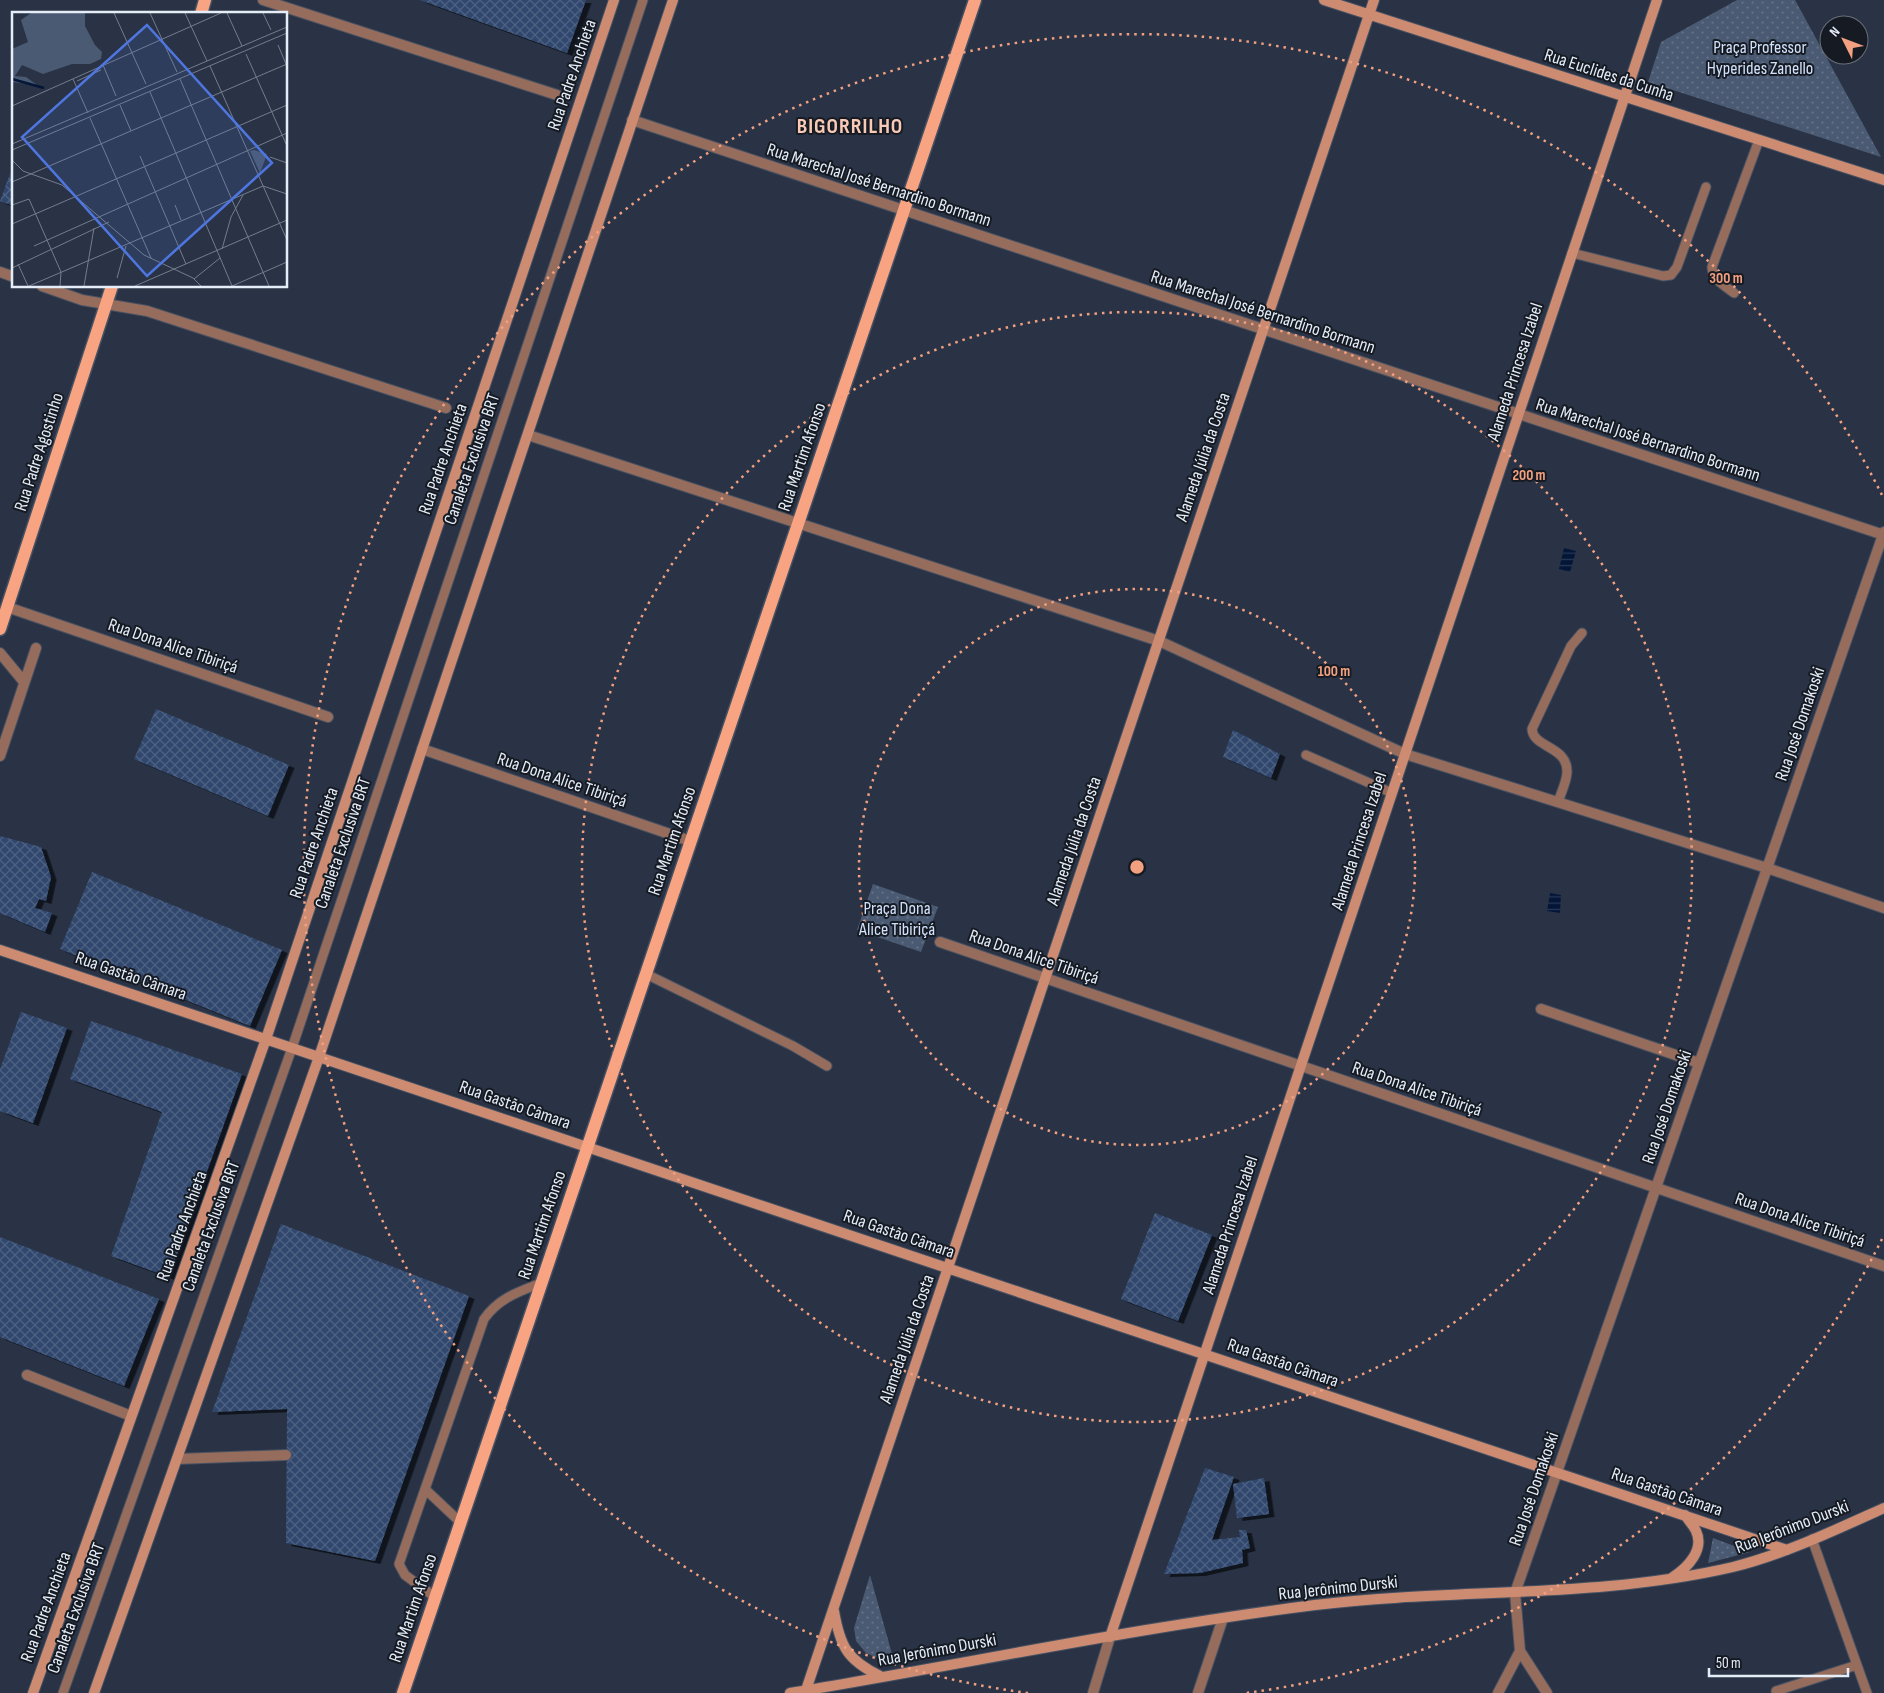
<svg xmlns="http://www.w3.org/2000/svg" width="1884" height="1693" font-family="'Sofia Sans Condensed',sans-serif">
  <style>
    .park { fill: url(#park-dots) }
    .water { fill: url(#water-rules) }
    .building { fill: url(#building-cross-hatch); filter: url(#shadow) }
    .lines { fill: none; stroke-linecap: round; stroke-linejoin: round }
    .lane-casing { stroke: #475162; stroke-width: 11 }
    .street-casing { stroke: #475162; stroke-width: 12 }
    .secondary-casing { stroke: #475162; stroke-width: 12 }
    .primary-casing { stroke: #475162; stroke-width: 15 }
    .lane { stroke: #966c5c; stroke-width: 9 }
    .street { stroke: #966c5c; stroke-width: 10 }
    .secondary { stroke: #cd8c72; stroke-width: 10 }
    .primary { stroke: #f8a382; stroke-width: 12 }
    .ring { fill: none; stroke: #f2a080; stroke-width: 2.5; stroke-dasharray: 2.5 5 }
    .labels { text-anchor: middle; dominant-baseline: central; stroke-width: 4; stroke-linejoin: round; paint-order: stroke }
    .park-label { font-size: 18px; fill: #d2e2fc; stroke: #161b23 }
    .street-label { font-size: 18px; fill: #e5edf8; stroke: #161b23 }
    .district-label { font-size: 22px; font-weight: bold; letter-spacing: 1px; fill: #f9c9b7; stroke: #161b23 }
    .inset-river { fill: none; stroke: #041638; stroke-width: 2.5 }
    .inset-road { fill: none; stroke: #747d8d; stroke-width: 1 }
    .view { fill: #4f76e0; fill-opacity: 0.15; stroke: #4f76e0; stroke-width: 2.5 }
    .inset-edge { fill: none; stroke: #e5edf8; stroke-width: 2.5 }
    .centre { fill: #f2a080; stroke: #161b23; stroke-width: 2.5 }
    .ring-label { font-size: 15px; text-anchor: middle; font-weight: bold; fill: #f2a080; stroke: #161b23; stroke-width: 4; stroke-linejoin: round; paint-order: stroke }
  </style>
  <defs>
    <pattern id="park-dots" width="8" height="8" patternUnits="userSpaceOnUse" patternTransform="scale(1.25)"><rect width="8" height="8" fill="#4b5a73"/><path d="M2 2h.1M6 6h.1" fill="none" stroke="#657288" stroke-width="1.8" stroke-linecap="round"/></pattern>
    <pattern id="water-rules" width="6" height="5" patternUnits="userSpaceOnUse" patternTransform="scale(1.25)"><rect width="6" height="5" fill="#041638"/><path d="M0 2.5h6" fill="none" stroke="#283856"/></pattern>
    <pattern id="building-cross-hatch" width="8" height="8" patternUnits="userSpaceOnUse" patternTransform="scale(1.25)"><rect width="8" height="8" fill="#30476d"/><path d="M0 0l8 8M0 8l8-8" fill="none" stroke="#4e6283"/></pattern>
    <filter id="shadow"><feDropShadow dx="5.5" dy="3" stdDeviation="0" flood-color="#0009"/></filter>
  </defs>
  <rect width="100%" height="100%" fill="#293345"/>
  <path class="park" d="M1737,0H1795L1881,157L1648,82L1661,42Z
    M873,884L938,907L921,952L857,930Z
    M1713,1538L1750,1552L1708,1563Z
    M870,1575L892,1654L875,1657L866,1653L856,1641L854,1628Z"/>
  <path class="water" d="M1564,548L1576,551L1570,572L1559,569Z
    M1550,893L1561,895L1560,913L1547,911Z"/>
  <path class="building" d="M420,0H586L567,53Z
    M14,163V206L0,201Z
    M156,709L289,765L268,816L134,759Z
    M1233,730L1280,754L1271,778L1223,757Z
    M0,836L41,847L51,877L46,901L39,899L35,908L52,913L45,932L0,913Z
    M92,872L282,950L250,1026L60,949Z
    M21,1012L67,1028L33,1123L0,1111V1069Z
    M91,1021L242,1074L169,1277L111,1256L162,1112L70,1079Z
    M1155,1213L1212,1235L1178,1321L1121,1299Z
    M281,1224L469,1296L375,1561L286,1543L287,1409L212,1412Z
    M0,1237L159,1299L124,1386L0,1337Z
    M1205,1468L1234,1477L1212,1540L1240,1537L1239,1530H1246L1250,1548L1242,1550L1243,1563L1200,1573L1164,1574Z
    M1264,1478L1269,1514L1237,1518L1233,1484Z"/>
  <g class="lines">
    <defs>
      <path id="lane" d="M1572,253L1663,276L1671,275L1677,267L1706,187
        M1734,293C1725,286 1712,279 1712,267L1759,140
        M1306,755L1392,793
        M1558,802C1561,793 1567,781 1567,772C1568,746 1533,748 1532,729L1571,646L1582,633
        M646,974L793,1046L827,1066
        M425,1489L460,1522
        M1812,1539L1867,1693
        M435,1597L405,1575L399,1564L484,1319C499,1298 518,1292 541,1283
        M1776,1691L1857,1665
        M63,1693L292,1048L643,0"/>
      <path id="street" d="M263,0L557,95
        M632,120L1884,535
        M0,272L14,277
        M42,286L82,300L147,311L446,408
        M528,435L1159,641L1405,754L1767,868L1884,908
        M7,607L328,717
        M0,653L24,682
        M422,749L690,841
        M0,756L36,648
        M940,942L1884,1266
        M1541,1009L1699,1063
        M27,1375L131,1416
        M177,1459L286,1455
        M1520,1651L1547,1693
        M1093,1693L1110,1637
        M1198,1693L1223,1618
        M1498,1693L1520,1651L1515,1593L1884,532"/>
      <path id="secondary" d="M1324,0L1884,180
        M0,950L1787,1550
        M1673,1577C1687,1568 1705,1550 1696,1531C1694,1526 1688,1520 1685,1515
        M834,1611C840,1646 847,1660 880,1676
        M1110,1637L1657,0
        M33,1693L266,1039L614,0
        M94,1693L319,1057L673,0
        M790,1693C965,1664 1139,1627 1315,1605C1454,1588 1595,1599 1733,1567C1785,1554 1835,1530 1884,1508
        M805,1693L1374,0"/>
      <path id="primary" d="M201,14L205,0
        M0,629L112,286
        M403,1693L975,0"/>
    </defs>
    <use href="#lane" class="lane-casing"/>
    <use href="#street" class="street-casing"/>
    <use href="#secondary" class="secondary-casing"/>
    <use href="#primary" class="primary-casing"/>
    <use href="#lane" class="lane"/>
    <use href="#street" class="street"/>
    <use href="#secondary" class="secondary"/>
    <use href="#primary" class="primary"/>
  </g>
  <g class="ring">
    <circle cx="1137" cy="867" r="278"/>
    <circle cx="1137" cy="867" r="555"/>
    <path d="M1882 1239A833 833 0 0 1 1246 1693M1028 1693A833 833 0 1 1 1882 495"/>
  </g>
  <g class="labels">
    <g class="park-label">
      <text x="1760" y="47">Praça Professor<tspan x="1760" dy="21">Hyperides Zanello</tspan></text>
      <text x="897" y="908">Praça Dona<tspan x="897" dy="21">Alice Tibiriçá</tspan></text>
    </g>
    <g class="street-label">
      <text transform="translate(572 75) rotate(-71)">Rua Padre Anchieta</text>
      <text transform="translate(1609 75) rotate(18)">Rua Euclides da Cunha</text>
      <text transform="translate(879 185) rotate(18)">Rua Marechal José Bernardino Bormann</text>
      <text transform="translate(1263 312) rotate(18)">Rua Marechal José Bernardino Bormann</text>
      <text transform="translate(1515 372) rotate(-72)">Alameda Princesa Izabel</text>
      <text transform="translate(1648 440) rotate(18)">Rua Marechal José Bernardino Bormann</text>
      <text transform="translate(39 452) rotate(-72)">Rua Padre Agostinho</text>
      <text transform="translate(802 457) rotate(-71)">Rua Martim Afonso</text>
      <text transform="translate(1203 457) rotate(-71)">Alameda Júlia da Costa</text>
      <text transform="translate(443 459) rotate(-71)">Rua Padre Anchieta</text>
      <text transform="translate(472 459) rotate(-71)">Canaleta Exclusiva BRT</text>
      <text transform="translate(173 646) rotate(19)">Rua Dona Alice Tibiriçá</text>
      <text transform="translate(1800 724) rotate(-71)">Rua José Domakoski</text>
      <text transform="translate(562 780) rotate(19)">Rua Dona Alice Tibiriçá</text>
      <text transform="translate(672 841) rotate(-71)">Rua Martim Afonso</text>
      <text transform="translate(1074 841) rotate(-71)">Alameda Júlia da Costa</text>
      <text transform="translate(1359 841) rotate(-72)">Alameda Princesa Izabel</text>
      <text transform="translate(314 843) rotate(-71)">Rua Padre Anchieta</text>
      <text transform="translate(343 843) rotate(-71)">Canaleta Exclusiva BRT</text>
      <text transform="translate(1034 957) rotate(19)">Rua Dona Alice Tibiriçá</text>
      <text transform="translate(131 976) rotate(19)">Rua Gastão Câmara</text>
      <text transform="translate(1417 1089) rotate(19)">Rua Dona Alice Tibiriçá</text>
      <text transform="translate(515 1105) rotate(19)">Rua Gastão Câmara</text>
      <text transform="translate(1667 1107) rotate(-71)">Rua José Domakoski</text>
      <text transform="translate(1800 1220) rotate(19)">Rua Dona Alice Tibiriçá</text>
      <text transform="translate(542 1225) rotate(-71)">Rua Martim Afonso</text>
      <text transform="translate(1230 1225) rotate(-72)">Alameda Princesa Izabel</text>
      <text transform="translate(182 1226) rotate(-70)">Rua Padre Anchieta</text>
      <text transform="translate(211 1226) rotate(-70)">Canaleta Exclusiva BRT</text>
      <text transform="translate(899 1234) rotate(19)">Rua Gastão Câmara</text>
      <text transform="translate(907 1339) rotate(-71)">Alameda Júlia da Costa</text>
      <text transform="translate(1283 1363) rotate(19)">Rua Gastão Câmara</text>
      <text transform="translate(1534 1489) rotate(-71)">Rua José Domakoski</text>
      <text transform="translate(1667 1492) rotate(19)">Rua Gastão Câmara</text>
      <text transform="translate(1792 1527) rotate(-21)">Rua Jerônimo Durski</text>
      <text transform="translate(1338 1588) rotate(-6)">Rua Jerônimo Durski</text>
      <text transform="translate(46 1607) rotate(-70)">Rua Padre Anchieta</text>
      <text transform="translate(76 1608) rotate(-70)">Canaleta Exclusiva BRT</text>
      <text transform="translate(413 1608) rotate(-71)">Rua Martim Afonso</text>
      <text transform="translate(937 1650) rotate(-10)">Rua Jerônimo Durski</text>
    </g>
    <g class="district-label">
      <text x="850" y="126">BIGORRILHO</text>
    </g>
  </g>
  <g transform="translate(12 12)">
    <rect width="275" height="275" fill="#293345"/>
    <path d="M19,1H73V14L83,33L90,40L89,47L78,52H60L31,62L10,53L3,64L14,65L25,73L0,70V37L16,30L9,8Z" fill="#4b5a73"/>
    <path d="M242,138L255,142L248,161L238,139Z" fill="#4b5a73"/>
    <path class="inset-river" d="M0,67L32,76"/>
    <path class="inset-road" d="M102,1L134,72M138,1L165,60M173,1L195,49M215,1L230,34M251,1L259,18M266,33L274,52M234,42L275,134M91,53L104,84M198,54L275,228M61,67L76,101M168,67L257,274M65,69L89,58M138,80L220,274L275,250M108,93L119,119M0,94L209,1M78,106L139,246M0,132L275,15M0,138L275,21M128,144L174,252M258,145L275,151M0,148L11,159L50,173L132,243L181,266L189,274M0,170L275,52M0,193L17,187L49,260L48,274M163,193L169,208M0,212L275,93M22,234L275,121M210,237L219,205L231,183M6,252L16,274M0,256L97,210M105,266L114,234M182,267L208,246M17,274L251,174L275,182M72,274L82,216M123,274L275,208"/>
    <path class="view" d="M135,13L260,151L135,264L10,125Z"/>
    <rect width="275" height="275" class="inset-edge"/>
  </g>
  <circle cx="1137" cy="867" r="8" class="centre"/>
  <g class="ring-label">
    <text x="1726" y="283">300 m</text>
    <text x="1529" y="480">200 m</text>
    <text x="1334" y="676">100 m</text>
  </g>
  <g transform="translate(1844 40) rotate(312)"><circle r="24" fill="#161b23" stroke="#696f78"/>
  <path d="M0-4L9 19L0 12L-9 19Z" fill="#f2a080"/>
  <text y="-8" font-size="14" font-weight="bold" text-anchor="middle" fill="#e5edf8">N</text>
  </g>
  <path d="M1709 1668v8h139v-8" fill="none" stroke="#e5edf8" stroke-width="2.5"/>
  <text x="1716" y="1668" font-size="15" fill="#e5edf8" stroke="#161b23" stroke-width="4" paint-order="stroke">50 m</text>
</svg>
